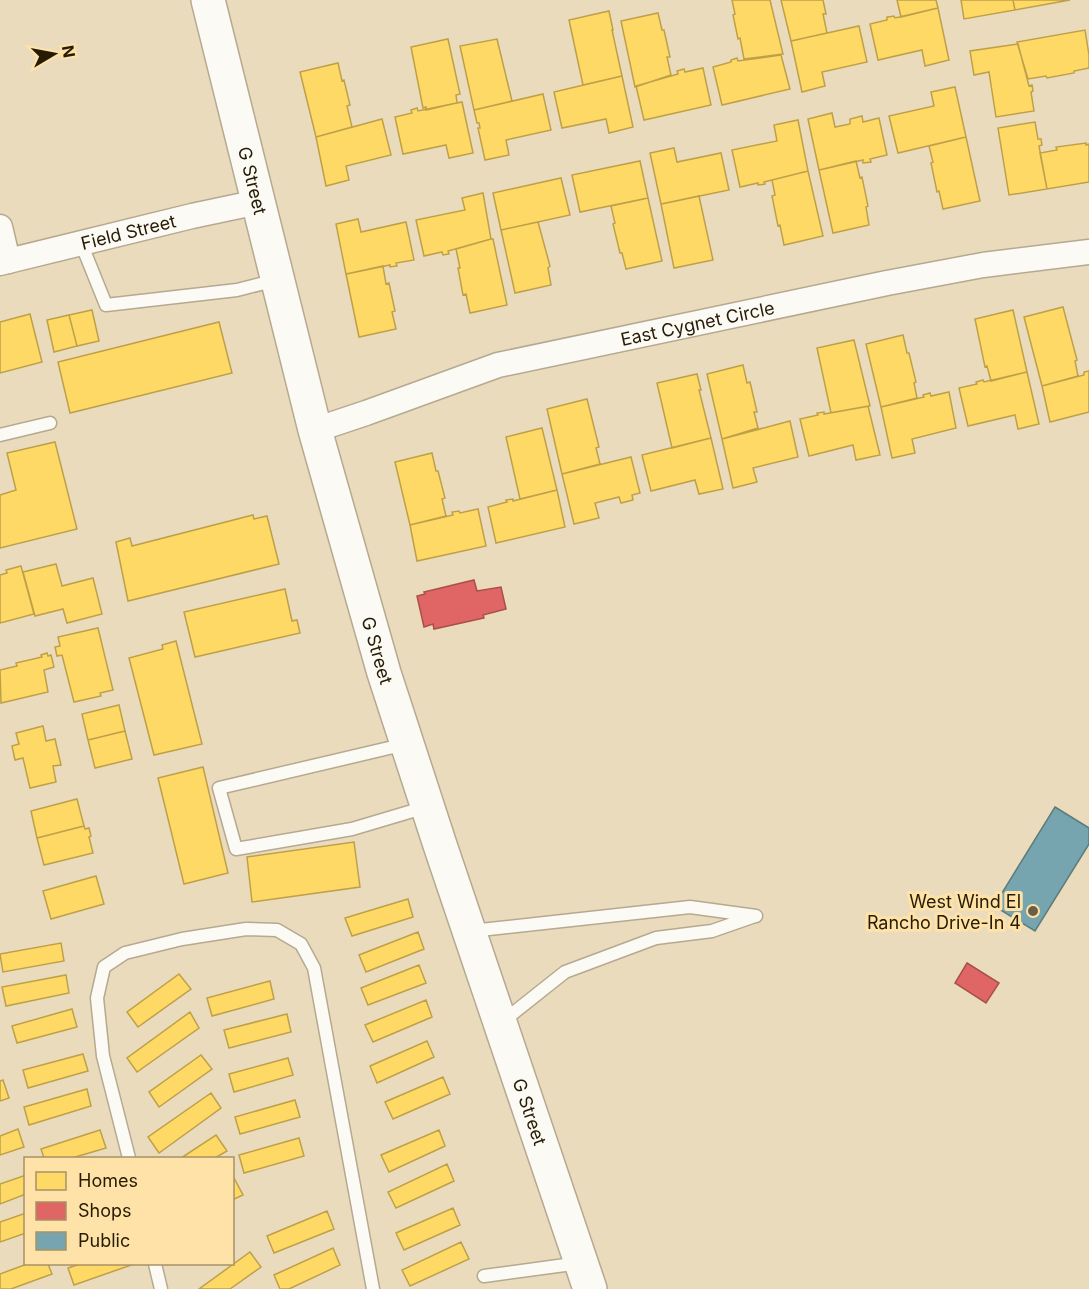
<svg xmlns="http://www.w3.org/2000/svg" width="1089" height="1289" font-family="Inter,sans-serif">
  <style>
    .homes { fill: #ffd966; stroke: #bea049; stroke-width: 1.5 }
    .shops { fill: #e06666; stroke: #a85049; stroke-width: 1.5 }
    .public { fill: #76a5af; stroke: #5e7c7c; stroke-width: 1.5 }
    .lines { fill: none; stroke-linecap: round; stroke-linejoin: round }
    .lane-casing { stroke: #b5a991; stroke-width: 15 }
    .street-casing { stroke: #b5a991; stroke-width: 27 }
    .secondary-casing { stroke: #b5a991; stroke-width: 36 }
    .lane { stroke: #fcfaf5; stroke-width: 12 }
    .street { stroke: #fcfaf5; stroke-width: 24 }
    .secondary { stroke: #fcfaf5; stroke-width: 33 }
    .poi-dot { fill: #6b5e44; stroke: #fee2a8; stroke-width: 2 }
    .labels { text-anchor: middle; dominant-baseline: central; stroke-width: 6; stroke-linejoin: round; paint-order: stroke }
    .street-label { font-size: 18px; fill: #261b04; stroke: #fee2a8 }
    .poi-label { font-size: 18px; fill: #261b04; stroke: #fee2a8; text-anchor: end }
  </style>
  <rect width="100%" height="100%" fill="#eadbbc"/>
  <path class="homes" d="M732,0H770L783,54L744,59L740,38L738,39L733,15L735,14Z
    M781,0H823L826,14H823L827,33L791,41Z
    M897,0H936L938,8L901,17Z
    M961,0H1013L1015,10L964,19Z
    M1013,0H1070L1015,10Z
    M938,8L949,60L925,66L922,50L878,60L870,24L887,20V17H888L894,16L895,18Z
    M609,11L613,30H612L622,76L583,85L569,20Z
    M658,13L662,30H664L670,57H667L671,75L635,87L621,21Z
    M859,26L867,62L822,72L825,86L802,92L791,41Z
    M1085,30L1089,55V68L1074,71V73L1047,78L1046,76L1028,79L1017,42Z
    M448,39L460,94L456,95L457,103L426,110V107L423,108L411,47Z
    M497,39L512,101L474,110L460,46Z
    M1018,44L1029,86L1032,85L1033,91L1031,92L1034,111L996,117L989,72L974,75L970,51Z
    M781,55L790,89L722,105L713,67L731,62V60L737,58L738,61Z
    M338,63L342,81L344,80L350,105L347,106L352,127L316,137L300,72Z
    M703,68L711,105L644,120L636,86L678,74L677,71L684,69L685,72Z
    M622,76L633,127L609,133L606,119L562,128L554,92Z
    M955,87L966,137L898,153L889,116L934,106L931,92Z
    M543,94L551,130L506,140L509,155L485,160L478,128H480L479,123H477L474,110Z
    M462,102L473,153L449,158L446,145L403,154L395,117L412,113L411,110L417,108L418,111Z
    M832,113L835,127L850,124V119L862,116L863,122L879,118L887,155L870,159L871,162L863,163V160L819,170L808,119Z
    M382,119L391,155L346,166L349,180L326,186L316,137Z
    M798,120L808,171L764,182L765,184L758,185V183L740,187L732,150L777,141L774,125Z
    M1035,122L1038,139H1041L1042,145L1039,146L1047,189L1009,195L998,128Z
    M966,137L980,201L943,209L939,191L937,192L931,163L933,162L929,146Z
    M1086,143V145L1089,144V182L1047,189L1040,153L1057,150L1056,147Z
    M674,148L677,162L721,153L729,190L661,204L650,153Z
    M640,161L648,198L580,212L572,175Z
    M856,161L860,178L862,177L868,206L866,207L869,225L833,233L819,170Z
    M808,171L823,236L784,245L780,225L778,226L772,196L775,195L772,180Z
    M561,178L570,215L501,230L493,193Z
    M483,193L491,239L448,251L449,254L443,255L442,252L424,256L416,220L465,210L462,198Z
    M699,196L713,260L674,268L661,204Z
    M648,198L662,261L626,269L622,253H620L613,224L615,223L611,206Z
    M358,219L361,232L406,222L414,260L396,263L397,266L390,267V265L346,274L336,224Z
    M538,222L550,266L548,268L551,285L515,293L501,230Z
    M491,239H493L507,305L470,313L466,294L463,295L458,268H460L456,249Z
    M383,266L386,284L389,283L395,311L392,312L396,329L359,337L346,274Z
    M1063,307L1077,360L1075,361L1078,376L1042,386L1024,317Z
    M92,310L99,341L77,346L69,315Z
    M1013,310L1027,372L991,381L987,366L985,367L975,319Z
    M30,314L42,362L0,373V322Z
    M69,315L77,346L54,352L47,320Z
    M219,322L232,373L70,413L58,362Z
    M903,335L907,353H909L916,382L914,383L917,398L881,407L866,344Z
    M854,340L870,406L831,413L817,348Z
    M743,365L747,383L750,382L757,412H754L758,428L722,439L707,374Z
    M1089,371V412L1050,422L1042,386L1084,375V372Z
    M1027,372L1039,424L1018,429L1015,415L968,426L959,388L977,384L976,382L983,380L984,382Z
    M697,374L701,390H699L711,438L672,448L657,383Z
    M949,392L956,428L912,439L915,453L892,458L881,407L924,397L923,395L930,393L931,396Z
    M587,399L599,447L596,448L600,464L562,474L547,409Z
    M868,406L880,455L856,460L853,445L809,456L800,419L818,415L817,413L824,412V414Z
    M790,421L798,457L753,468L757,482L733,488L722,439Z
    M542,428L557,490L520,499L506,437Z
    M711,438L723,489L699,494L695,480L651,491L642,455Z
    M55,442L77,529L0,548V495L16,490L7,453Z
    M432,453L436,471H438L445,498L442,499L446,516L410,525L395,462Z
    M631,457L640,493L632,495L633,500L621,503L619,497L595,503L599,518L574,524L562,474Z
    M557,490L565,527L496,543L488,507L507,502L506,500L513,499V501Z
    M478,509L486,546L417,561L410,525L453,515L452,512L459,511L460,513Z
    M253,515L254,519L267,516L279,564L128,601L116,542L130,538L132,546Z
    M56,564L62,586L93,578L102,614L67,623L63,609L35,616L23,572Z
    M21,566L34,614L0,623V575L7,573L6,570Z
    M285,589L292,621L297,620L300,633L195,657L184,612Z
    M98,628L113,690L100,693L101,696L74,702L62,655L57,656L55,647L60,646L58,637Z
    M176,641L202,744L154,755L129,658L163,649L162,645Z
    M47,653L48,656L51,655L54,667L44,670L48,692L1,703L0,670L17,666L16,663L42,657L41,655Z
    M119,705L125,731L88,740L82,714Z
    M43,726L46,741L55,739L61,765L53,766L56,782L30,788L23,758L15,760L12,746L19,744L16,733Z
    M125,731L132,759L95,768L88,740Z
    M203,767L228,873L184,884L158,778Z
    M77,799L84,826L37,838L31,811Z
    M84,826L85,829L89,828L91,836L89,837L93,853L44,865L37,838Z
    M354,842L360,887L252,902L247,857Z
    M96,876L104,904L51,919L43,891Z
    M408,899L413,917L352,936L345,918Z
    M418,932L424,949L366,972L359,955Z
    M61,943L64,961L3,972L0,954Z
    M419,965L426,983L368,1005L361,988Z
    M179,974L191,989L138,1027L127,1012Z
    M66,975L69,993L6,1006L2,987Z
    M270,981L274,999L212,1016L207,998Z
    M426,1000L432,1017L373,1042L365,1025Z
    M72,1009L77,1027L17,1043L12,1026Z
    M190,1012L199,1028L137,1072L127,1058Z
    M287,1014L291,1032L229,1048L224,1030Z
    M427,1041L434,1057L377,1083L370,1066Z
    M83,1054L88,1071L28,1088L23,1070Z
    M201,1055L212,1069L159,1107L149,1092Z
    M288,1058L293,1075L234,1092L229,1074Z
    M443,1077L450,1094L393,1119L385,1102Z
    M3,1080L9,1098L0,1101V1081Z
    M87,1089L91,1106L29,1125L24,1107Z
    M211,1093L221,1108L159,1153L148,1137Z
    M295,1100L300,1117L240,1134L235,1117Z
    M18,1129L24,1147L0,1155V1136Z
    M100,1130L106,1148L72,1158H44L41,1149Z
    M439,1130L445,1146L389,1172L381,1155Z
    M216,1135L227,1151L215,1158H181Z
    M299,1138L304,1156L244,1173L239,1155Z
    M447,1164L454,1181L396,1208L388,1192Z
    M26,1175V1194L0,1204V1184Z
    M234,1178L243,1195L232,1200V1179Z
    M453,1208L460,1225L404,1250L396,1233Z
    M327,1211L334,1229L274,1253L267,1236Z
    M26,1213V1233L0,1242V1222Z
    M461,1242L469,1259L410,1286L402,1270Z
    M333,1248L340,1265L289,1289H280L274,1275Z
    M250,1252L261,1267L230,1289H199Z
    M27,1264H48L52,1274L11,1289H0V1274Z
    M80,1264H134L74,1285L68,1268Z"/>
  <path class="shops" d="M474,580L477,591L501,587L506,609L483,615L484,618L434,629L433,624L424,627L417,596L425,594L424,592Z
    M967,963L999,983L986,1003L955,983Z"/>
  <path class="public" d="M1055,807L1089,828V844L1035,931L994,906Z"/>
  <g class="lines">
    <defs>
      <path id="lane" d="M81,243L106,305L237,290L276,280
        M0,435L50,423
        M406,744L219,788L236,849L352,829L426,807
        M471,931L690,907L756,916
        M502,1022L565,972L656,938L712,931L755,916
        M129,1158L103,1056L97,998L104,967L125,953L182,939L246,929L277,930L301,944L314,968L373,1289
        M155,1264L161,1289
        M484,1276L580,1263"/>
      <g id="street">
        <path d="M0,227L8,261"/>
        <path id="s1" d="M0,263L192,216L258,202"/>
        <path id="s2" d="M315,430L366,413L498,365L887,283L983,265L1089,252"/>
      </g>
      <g id="secondary">
        <path id="s3" d="M208,0L315,430L384,673L440,845L590,1289"/>
      </g>
    </defs>
    <use href="#lane" class="lane-casing"/>
    <use href="#street" class="street-casing"/>
    <use href="#secondary" class="secondary-casing"/>
    <use href="#lane" class="lane"/>
    <use href="#street" class="street"/>
    <use href="#secondary" class="secondary"/>
  </g>
  <circle class="poi-dot" cx="1033" cy="911" r="6"/>
  <g class="labels">
    <g class="street-label">
      <text stroke="none"><textPath href="#s3" startOffset="186">G Street</textPath></text>
      <text stroke="none"><textPath href="#s1" startOffset="132">Field Street</textPath></text>
      <text stroke="none"><textPath href="#s2" startOffset="398">East Cygnet Circle</textPath></text>
      <text stroke="none"><textPath href="#s3" startOffset="672">G Street</textPath></text>
      <text stroke="none"><textPath href="#s3" startOffset="1158">G Street</textPath></text>
    </g>
    <g class="poi-label">
      <text x="1021" y="901">West Wind El<tspan x="1021" dy="21">Rancho Drive-In 4</tspan></text>
    </g>
  </g>
  <rect x="24" y="1157" width="210" height="108" fill="#fee2a8" stroke="#a89266" stroke-width="1.5"/>
  <rect x="36" y="1172" width="30" height="18" fill="#ffd966" stroke="#a89266" stroke-width="1.5"/>
  <text x="78" y="1187" font-size="18" fill="#261b04">Homes</text>
  <rect x="36" y="1202" width="30" height="18" fill="#e06666" stroke="#a89266" stroke-width="1.5"/>
  <text x="78" y="1217" font-size="18" fill="#261b04">Shops</text>
  <rect x="36" y="1232" width="30" height="18" fill="#76a5af" stroke="#a89266" stroke-width="1.5"/>
  <text x="78" y="1247" font-size="18" fill="#261b04">Public</text>
  <g transform="translate(54 54) rotate(80)" stroke="#fee2a8" stroke-width="4.5" paint-order="stroke">
  <path d="M0-4.5L10 22L0 15L-10 22Z" fill="#261b04"/>
  <text y="-9" font-size="16" font-weight="bold" text-anchor="middle" fill="#261b04">N</text>
  </g>
</svg>
